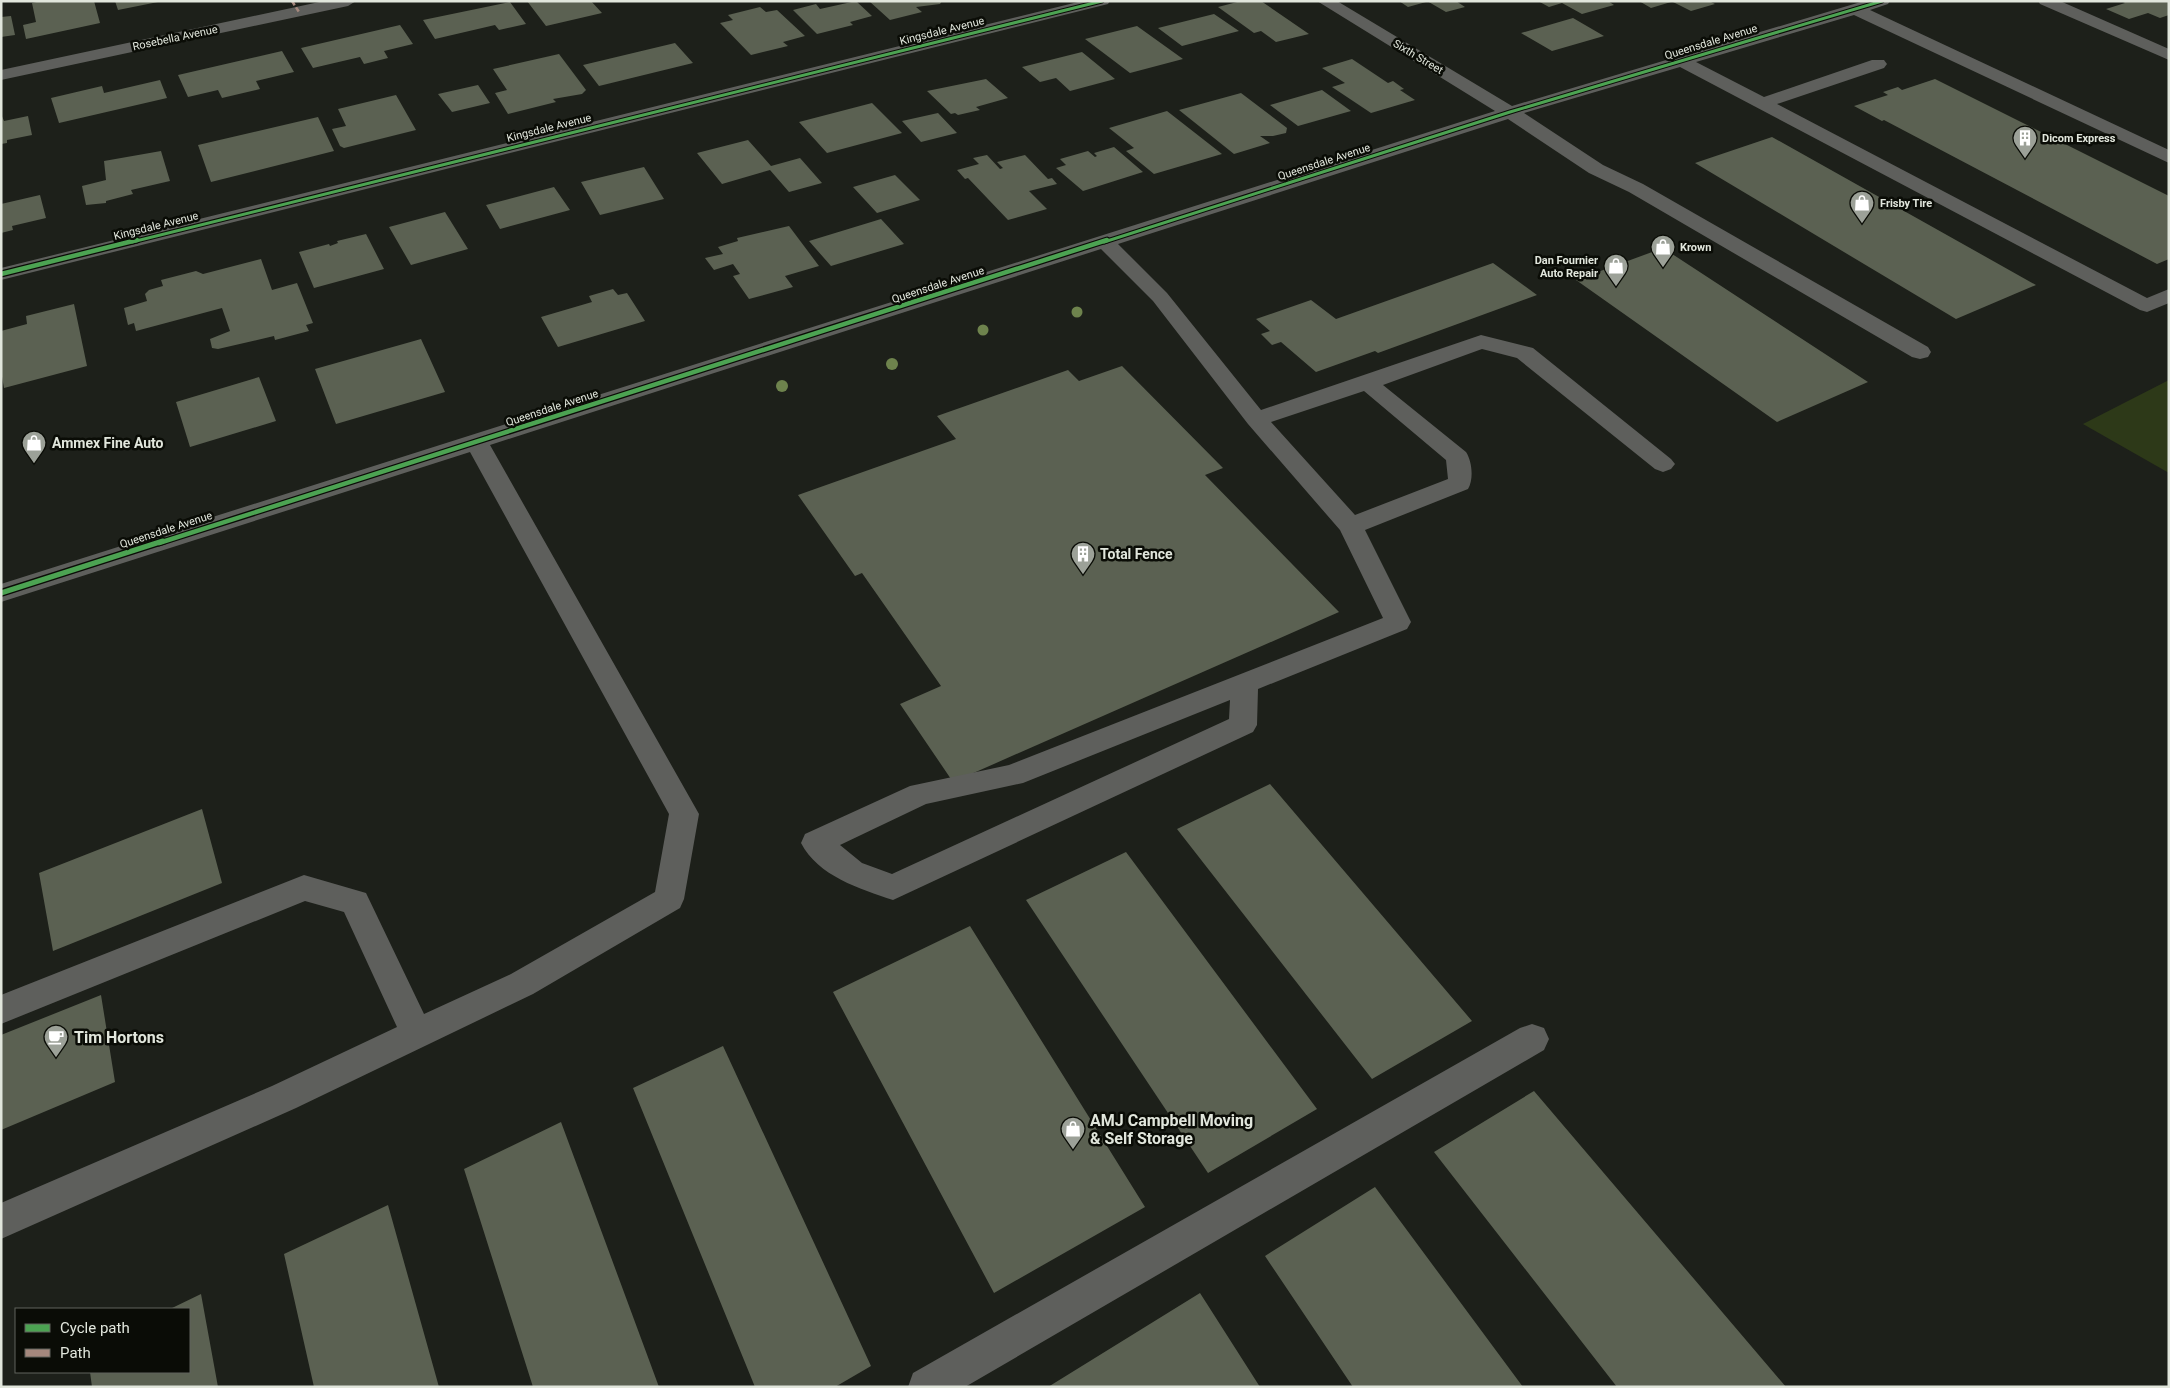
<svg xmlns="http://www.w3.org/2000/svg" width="2170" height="1388" font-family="Roboto,sans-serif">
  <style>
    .green { fill: #2d3918 }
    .building { fill: #5b6152 }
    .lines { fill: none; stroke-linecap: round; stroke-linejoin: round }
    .minor { fill: #5e5f5c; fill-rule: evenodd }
    .quiet { stroke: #a5887d; stroke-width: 2.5; stroke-dasharray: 5 2.5; stroke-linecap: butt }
    .cycleway-far2-casing { stroke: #0a0c06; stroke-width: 5 }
    .cycleway-far1-casing { stroke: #0a0c06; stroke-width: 7 }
    .cycleway-casing { stroke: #0a0c06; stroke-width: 8 }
    .cycleway-far2 { stroke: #4ca352; stroke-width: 3 }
    .cycleway-far1 { stroke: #4ca352; stroke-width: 4.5 }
    .cycleway { stroke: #4ca352; stroke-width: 5 }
    .tree { fill: #6e834d }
    .labels { text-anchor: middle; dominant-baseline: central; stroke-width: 5; stroke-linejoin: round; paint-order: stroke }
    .far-street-label { font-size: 11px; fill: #e1e6dc; stroke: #0a0c06 }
    .far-poi-label { font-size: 11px; font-weight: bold; fill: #e1e6dc; stroke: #0a0c06; text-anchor: start }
    .poi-label { font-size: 14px; font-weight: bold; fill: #e1e6dc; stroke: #0a0c06; text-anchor: start }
    .near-poi-label { font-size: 16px; font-weight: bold; fill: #e1e6dc; stroke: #0a0c06; text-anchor: start }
  </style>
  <rect width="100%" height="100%" fill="#1d201a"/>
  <path class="green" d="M2169,380V473L2083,424Z"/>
  <path class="building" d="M41,1H94L100,23L26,39L23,25L36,22L32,3Z
    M115,1H157L158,2L118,10Z
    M527,1H591L602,13L546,26Z
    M856,1L872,16L850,22L853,25L817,34L793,10L816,4L820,9Z
    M869,1H942L940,4L916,7L922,12L890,20Z
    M1241,1H1261L1309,34L1276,42L1261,31L1254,33L1218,7Z
    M1399,1H1426V2L1408,7Z
    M1427,1H1456L1465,7L1446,12Z
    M1538,1H1608L1614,5L1582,14L1562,3L1549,7Z
    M1639,1H1671V2L1651,8Z
    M1671,1H1709L1715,4L1691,11Z
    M2121,1H2169V15L2160,18L2148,13L2129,19L2106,9L2125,3Z
    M510,2L526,24L499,30L495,25L435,39L423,20Z
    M760,7L766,12L777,10L805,36L783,42L788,46L751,55L720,23L733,20L728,15Z
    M1214,14L1239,31L1182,46L1158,28Z
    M11,16L15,35L1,37V17Z
    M1573,18L1604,36L1552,51L1521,33Z
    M400,25L413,44L384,51L388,58L364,64L360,57L313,68L301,48Z
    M1137,26L1183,59L1130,73L1085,39Z
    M675,43L693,63L599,86L583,65Z
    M282,51L294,72L256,81L260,89L222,98L218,90L188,97L178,75Z
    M1082,52L1115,79L1070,91L1056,78L1040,82L1022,67Z
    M559,54L586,90L582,94L553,99L556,102L508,114L495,93L507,90L493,69Z
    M1352,59L1388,83L1393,81L1404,89L1400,90L1415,100L1371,113L1332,87L1345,83L1322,68Z
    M986,79L1008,98L976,107L980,110L958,115L955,113L951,114L927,91Z
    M1935,79L2169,196V259L2157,264L1884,120L1882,121L1854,106L1888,95L1883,92L1898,87L1902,90Z
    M160,80L167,98L59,123L51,98L102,86L104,93Z
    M478,85L490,103L452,112L438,94Z
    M1322,90L1351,111L1298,126L1270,105Z
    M1241,93L1287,128L1286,133L1273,136H1260L1270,143L1234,154L1179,110Z
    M396,95L416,130L344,148L340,146L332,129L346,126L338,109Z
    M872,103L902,133L827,153L799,122Z
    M1167,111L1222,154L1154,174L1126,151L1134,148L1109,128Z
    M938,113L957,133L921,142L902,121Z
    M1,114L4,121L28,116L32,135L7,140V143L1,144Z
    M318,117L334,151L211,182L198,145Z
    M1772,137L2036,285L1956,319L1695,163Z
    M748,140L771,166L800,158L822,183L789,192L770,170L722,184L697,153Z
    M1114,147L1143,172L1083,191L1056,168L1066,165L1060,159L1088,151L1095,157L1097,156L1094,153Z
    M161,151L170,181L131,190L133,194L106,201V203L86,205L82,186L106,180L104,161Z
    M987,155L1000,169L1003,168L997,162L1025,155L1048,179L1052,178L1057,184L1029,191L1047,209L1008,220L968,178L965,179L957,170L979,164L973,158Z
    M644,167L664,199L600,215L581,182Z
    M895,175L920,200L877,213L853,187Z
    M554,187L570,210L500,229L486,205Z
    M40,195L46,218L12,226L13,230L1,233V204Z
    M445,212L468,249L411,265L389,227Z
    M881,219L904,244L831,266L809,241Z
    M789,226L819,266L785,276L793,287L749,299L733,276L740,274L733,264L714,270L705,258L723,254L718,247L738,241L737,238Z
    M366,234L384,269L314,288L299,252L329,244L330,246L338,243L337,241Z
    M1663,248L1868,382L1777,422L1576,280Z
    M261,259L272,290L297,283L313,323L306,325L309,331L275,340L274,336L218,349L212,348L210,339L230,331L222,308L136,331L134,323L128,325L124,308L147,301L145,294L149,290L163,286L161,280L196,271L203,274Z
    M1493,263L1537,295L1378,353L1375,351L1316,372L1281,342L1272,345L1261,334L1270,331L1256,319L1311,300L1336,319Z
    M613,289L618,295L627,293L645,321L558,347L541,317L592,302L589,296Z
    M74,304L87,366L4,388L1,371V331L27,324L26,316Z
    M421,339L445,392L336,424L315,369Z
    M1122,366L1223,468L1205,475L1339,612L953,782L900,704L941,686L862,573L855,576L798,495L956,439L937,416L1068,370L1079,381Z
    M259,377L276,421L190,447L176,402Z
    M1270,784L1472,1021L1372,1079L1177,829Z
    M202,809L222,883L53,951L39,873Z
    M1126,852L1317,1109L1208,1173L1026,900Z
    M970,926L1145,1207L994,1293L833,992Z
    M101,995L115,1082L1,1130V1035Z
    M723,1046L871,1366L835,1387H755L633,1088Z
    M1534,1091L1786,1387H1617L1434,1152Z
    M561,1122L659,1387H533L464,1169Z
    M1375,1187L1523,1387H1353L1265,1256Z
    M388,1205L439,1387H314L284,1254Z
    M1200,1293L1260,1387H1048Z
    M201,1294L218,1387H92L90,1372H189V1309H170Z"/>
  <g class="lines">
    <path class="minor" d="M324,1H356L348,6L1,80V70Z
      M1082,1H1110L1108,4L1,280V268Z
      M1317,1H1337L1512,106L1864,1H1890L1888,4L1870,10L2169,150V163L1854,15L1696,62L1764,97L1872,60H1884L1887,64L1884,68L1777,104L2147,298L2169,289V303L2147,312L2140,310L1680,67L1524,113L1603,165L1643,184L1928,347L1931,352L1928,357L1920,359L1912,357L1629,192L1589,173L1508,119L1118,244L1167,293L1261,410L1481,335L1533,348L1671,459L1675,464L1671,469L1663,472L1655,469L1517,358L1482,349L1383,385L1466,452C1472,461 1474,479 1468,489L1365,530L1411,622L1407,629L1258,689L1257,725L1253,732L893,900C860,889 818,876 801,843L805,834L910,786L1009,765L1383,618L1340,530L1248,424L1153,301L1101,249L490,445L699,814L684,899L680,908L533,994L296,1108L1,1239V1203L272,1086L397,1027L344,912L305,901L1,1024V995L304,875L366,893L424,1014L511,974L655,892L669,814L470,452L1,602V584L1495,111ZM1364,391L1446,460L1448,479L1355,515L1271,422ZM1230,700L1229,719L892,874L862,863L840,845L926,804L1023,783Z
      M2038,1H2060L2169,49V60L2040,4Z
      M1532,1024L1544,1028L1549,1039L1544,1050L965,1387H908L913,1373L1520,1028Z"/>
    <path class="quiet" d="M292,1L299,12"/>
    <defs>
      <path id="cycleway-far2" d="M132,242L1102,1
        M1104,242L1510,112L1882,1"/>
      <path id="cycleway-far1" d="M1,274L137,240
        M159,543L1107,240"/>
      <path id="cycleway" d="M1,593L163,541"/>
    </defs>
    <use href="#cycleway-far2" class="cycleway-far2-casing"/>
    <use href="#cycleway-far1" class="cycleway-far1-casing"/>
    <use href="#cycleway" class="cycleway-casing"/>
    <use href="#cycleway-far2" class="cycleway-far2"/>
    <use href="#cycleway-far1" class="cycleway-far1"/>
    <use href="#cycleway" class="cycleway"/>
  </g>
  <g class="tree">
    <circle cx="1077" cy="312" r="5.5"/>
    <circle cx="983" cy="330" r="5.5"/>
    <circle cx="892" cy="364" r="6"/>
    <circle cx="782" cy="386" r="6"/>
  </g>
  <defs>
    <symbol id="building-pin" viewBox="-11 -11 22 30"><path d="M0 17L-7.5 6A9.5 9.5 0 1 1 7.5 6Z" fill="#9ca198" stroke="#0a0c06"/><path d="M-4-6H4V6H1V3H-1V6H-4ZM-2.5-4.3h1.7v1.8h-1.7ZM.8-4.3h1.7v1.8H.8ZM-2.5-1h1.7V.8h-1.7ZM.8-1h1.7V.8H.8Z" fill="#fff"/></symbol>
    <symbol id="shop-pin" viewBox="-11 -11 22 30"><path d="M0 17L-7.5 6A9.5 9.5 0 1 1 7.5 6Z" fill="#9ca198" stroke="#0a0c06"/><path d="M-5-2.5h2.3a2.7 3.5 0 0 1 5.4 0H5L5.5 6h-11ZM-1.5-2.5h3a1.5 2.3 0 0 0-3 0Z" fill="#fff"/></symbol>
    <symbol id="cafe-pin" viewBox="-11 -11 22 30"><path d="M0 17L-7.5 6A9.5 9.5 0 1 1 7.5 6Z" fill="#9ca198" stroke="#0a0c06"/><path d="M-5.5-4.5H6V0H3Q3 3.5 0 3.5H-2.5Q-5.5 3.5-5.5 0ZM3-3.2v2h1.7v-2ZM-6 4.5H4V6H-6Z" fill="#fff"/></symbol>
  </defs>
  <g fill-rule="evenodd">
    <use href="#building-pin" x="2011" y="124" width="28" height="38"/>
    <use href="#shop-pin" x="1848" y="189" width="28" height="38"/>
    <use href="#shop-pin" x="1649" y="233" width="28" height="38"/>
    <use href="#shop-pin" x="1602" y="252" width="28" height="38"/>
    <use href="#shop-pin" x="20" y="429" width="28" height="38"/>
    <use href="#building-pin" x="1069" y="540" width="28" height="38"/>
    <use href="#cafe-pin" x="42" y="1023" width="28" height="38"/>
    <use href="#shop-pin" x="1059" y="1115" width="28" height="38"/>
  </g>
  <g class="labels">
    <g class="far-street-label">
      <text transform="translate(942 31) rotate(-14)">Kingsdale Avenue</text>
      <text transform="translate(175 38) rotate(-12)">Rosebella Avenue</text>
      <text transform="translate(1711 42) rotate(-17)">Queensdale Avenue</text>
      <text transform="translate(1418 57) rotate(31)">Sixth Street</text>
      <text transform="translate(549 128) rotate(-14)">Kingsdale Avenue</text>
      <text transform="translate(1324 162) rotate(-18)">Queensdale Avenue</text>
      <text transform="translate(156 226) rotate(-14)">Kingsdale Avenue</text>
      <text transform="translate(938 285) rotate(-18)">Queensdale Avenue</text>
      <text transform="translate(552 408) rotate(-18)">Queensdale Avenue</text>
      <text transform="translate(166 530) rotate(-18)">Queensdale Avenue</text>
    </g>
    <g class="far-poi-label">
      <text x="2042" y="138">Dicom Express</text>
      <text x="1880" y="203">Frisby Tire</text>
      <text x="1680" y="247">Krown</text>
      <text x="1598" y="260" text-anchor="end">Dan Fournier<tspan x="1598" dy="13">Auto Repair</tspan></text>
    </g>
    <g class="poi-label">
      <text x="52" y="443">Ammex Fine Auto</text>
      <text x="1100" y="554">Total Fence</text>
    </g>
    <g class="near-poi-label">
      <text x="74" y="1037">Tim Hortons</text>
      <text x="1090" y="1120">AMJ Campbell Moving<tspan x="1090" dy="18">&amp; Self Storage</tspan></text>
    </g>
  </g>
  <rect width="2170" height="1388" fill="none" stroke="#e1e6dc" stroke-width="5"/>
  <rect x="15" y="1308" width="175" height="65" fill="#0a0c06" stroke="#60635c"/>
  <rect x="25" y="1324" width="25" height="8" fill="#4ca352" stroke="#60635c"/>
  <text x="60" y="1333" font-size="15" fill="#e1e6dc">Cycle path</text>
  <rect x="25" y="1349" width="25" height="8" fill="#a5887d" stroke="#60635c"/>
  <text x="60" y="1358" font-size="15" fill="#e1e6dc">Path</text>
</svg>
